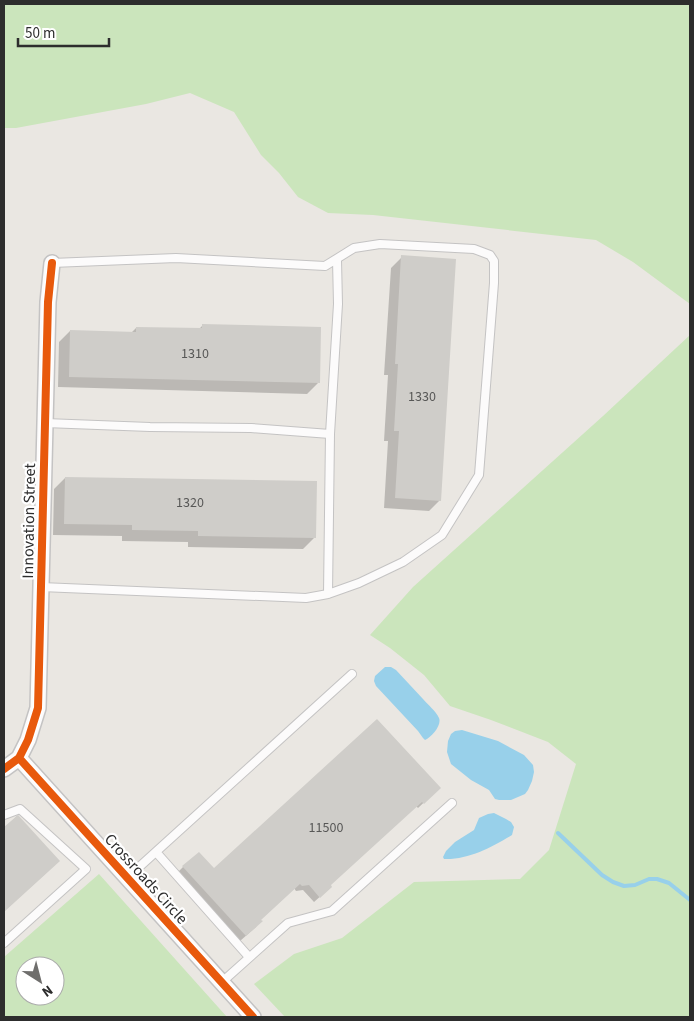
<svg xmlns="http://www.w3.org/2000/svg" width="694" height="1021" font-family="'Source Sans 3',sans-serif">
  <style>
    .green { fill: #cbe5bc; fill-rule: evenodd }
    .water { fill: #98d0ea }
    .shadow { fill: #0003 }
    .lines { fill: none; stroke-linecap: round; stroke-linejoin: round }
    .stream { stroke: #98d0ea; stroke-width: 4 }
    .building { fill: #cfcdc9 }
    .service-casing { stroke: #c4c3c3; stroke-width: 10 }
    .minor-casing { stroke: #c4c3c3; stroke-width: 18 }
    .service { stroke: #fcfbfb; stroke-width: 8 }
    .minor { stroke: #fcfbfb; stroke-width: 15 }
    .cycleway-casing { stroke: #fff; stroke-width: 11 }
    .cycleway { stroke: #e8590c; stroke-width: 8 }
    .labels { text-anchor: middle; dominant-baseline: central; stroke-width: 4.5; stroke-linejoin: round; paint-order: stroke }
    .number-label { font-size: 14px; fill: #575756 }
    .street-label { font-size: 16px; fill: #2d2d2d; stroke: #fff }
  </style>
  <rect width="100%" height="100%" fill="#eae7e2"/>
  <path class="green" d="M4,4H690V304L633,262L596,240L373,215L328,213L298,197L279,173L261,155L234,112L190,93L146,104L16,128H4Z
    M690,335V1017H285L254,984L294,954L342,938L414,882L520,879L549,850L576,764L548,742L491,720L450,706L424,675L390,648L370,635L413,587L603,416Z
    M99,874L227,1017H4V957ZM25,966H55V996H25Z"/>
  <path class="water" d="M385,667H391L396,670C405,680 414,689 423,699C428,705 436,711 439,718C442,725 432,737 425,740L423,738L418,731L376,686L374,681L375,676Z
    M462,730L498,741L524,755L533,765L534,772L532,781L528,790L525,794L511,800H499L495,799L489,790L471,780L451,764L447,752L448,741L451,734L455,731Z
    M494,813L506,819L511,822L514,827L512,835C492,847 468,860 444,859L443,857L446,851L455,842L474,830L479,818L488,814Z"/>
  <path class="shadow" d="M402,257L440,500L429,511L384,508L388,441H384L388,375H384L391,268Z
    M203,325L318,383L307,394L58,387L59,342L70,331L131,333L136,328L198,330Z
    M65,478L314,538L303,549L188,547V542L122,541V536L53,535L54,489Z
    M434,793L418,808L416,806L329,885L331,887L314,902L303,890L296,891L294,888L260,920L256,927L240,941L178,872L183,867L214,870Z
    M17,816L47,872L4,911V829Z"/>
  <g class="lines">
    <path class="stream" d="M558,833L602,875L613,882L624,886L635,885L649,879H657L669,883L690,900"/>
  </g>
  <path class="building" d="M401,255L456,259L441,501L395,498L399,431H394L398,364H395Z
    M202,324L321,327L320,383L69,377L70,330L136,332V327L202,328Z
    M65,477L317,481L316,538L198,536V531L132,530V525L64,524Z
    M377,719L441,788L424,804L422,802L331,885L332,887L320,898L309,885L302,886L300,884L261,920L263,921L246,936L182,866L199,852L214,868Z
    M18,815L60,861L4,912V827Z"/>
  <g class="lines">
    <defs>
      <path id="service" d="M45,423L150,427L251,428L330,434
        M41,587L306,598L328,594L359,583L403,562L442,535L479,475L494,283V261L490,255L474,249L380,244L354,248L325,266L176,258L52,263
        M328,594L330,434L338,304L337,260
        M4,815L20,809L86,869L4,943
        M156,852L249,957
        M127,878L352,674
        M222,982L288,923L332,911L452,803"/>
      <path id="minor" d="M19,758L253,1017
        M4,769L19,758L28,740L38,708L48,302L52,263"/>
    </defs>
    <use href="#service" class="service-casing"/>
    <use href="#minor" class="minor-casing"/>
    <use href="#service" class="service"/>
    <use href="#minor" class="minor"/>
    <defs>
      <path id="cycleway" d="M19,758L253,1017
        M4,769L19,758L28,740L38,708L48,302L52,263"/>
    </defs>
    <use href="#cycleway" class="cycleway-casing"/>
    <use href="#cycleway" class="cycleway"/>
  </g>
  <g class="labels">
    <g class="number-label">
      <text x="195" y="354">1310</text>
      <text x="422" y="397">1330</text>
      <text x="190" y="503">1320</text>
      <text x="326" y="828">11500</text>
    </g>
    <g class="street-label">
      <text transform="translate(29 521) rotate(-89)">Innovation Street</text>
      <text transform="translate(146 879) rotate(48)">Crossroads Circle</text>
    </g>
  </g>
  <rect width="694" height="1021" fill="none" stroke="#2d2d2d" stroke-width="10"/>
  <g transform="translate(40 981) rotate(144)"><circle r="24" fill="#ffffff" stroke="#ababab"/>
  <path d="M0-4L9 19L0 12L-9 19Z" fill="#6f6e6c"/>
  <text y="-8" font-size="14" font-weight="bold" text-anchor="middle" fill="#2d2d2d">N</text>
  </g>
  <path d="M18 38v8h91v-8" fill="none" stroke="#2d2d2d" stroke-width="2.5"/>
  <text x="25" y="38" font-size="15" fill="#2d2d2d" stroke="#ffffff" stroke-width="4" paint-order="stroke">50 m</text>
</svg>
